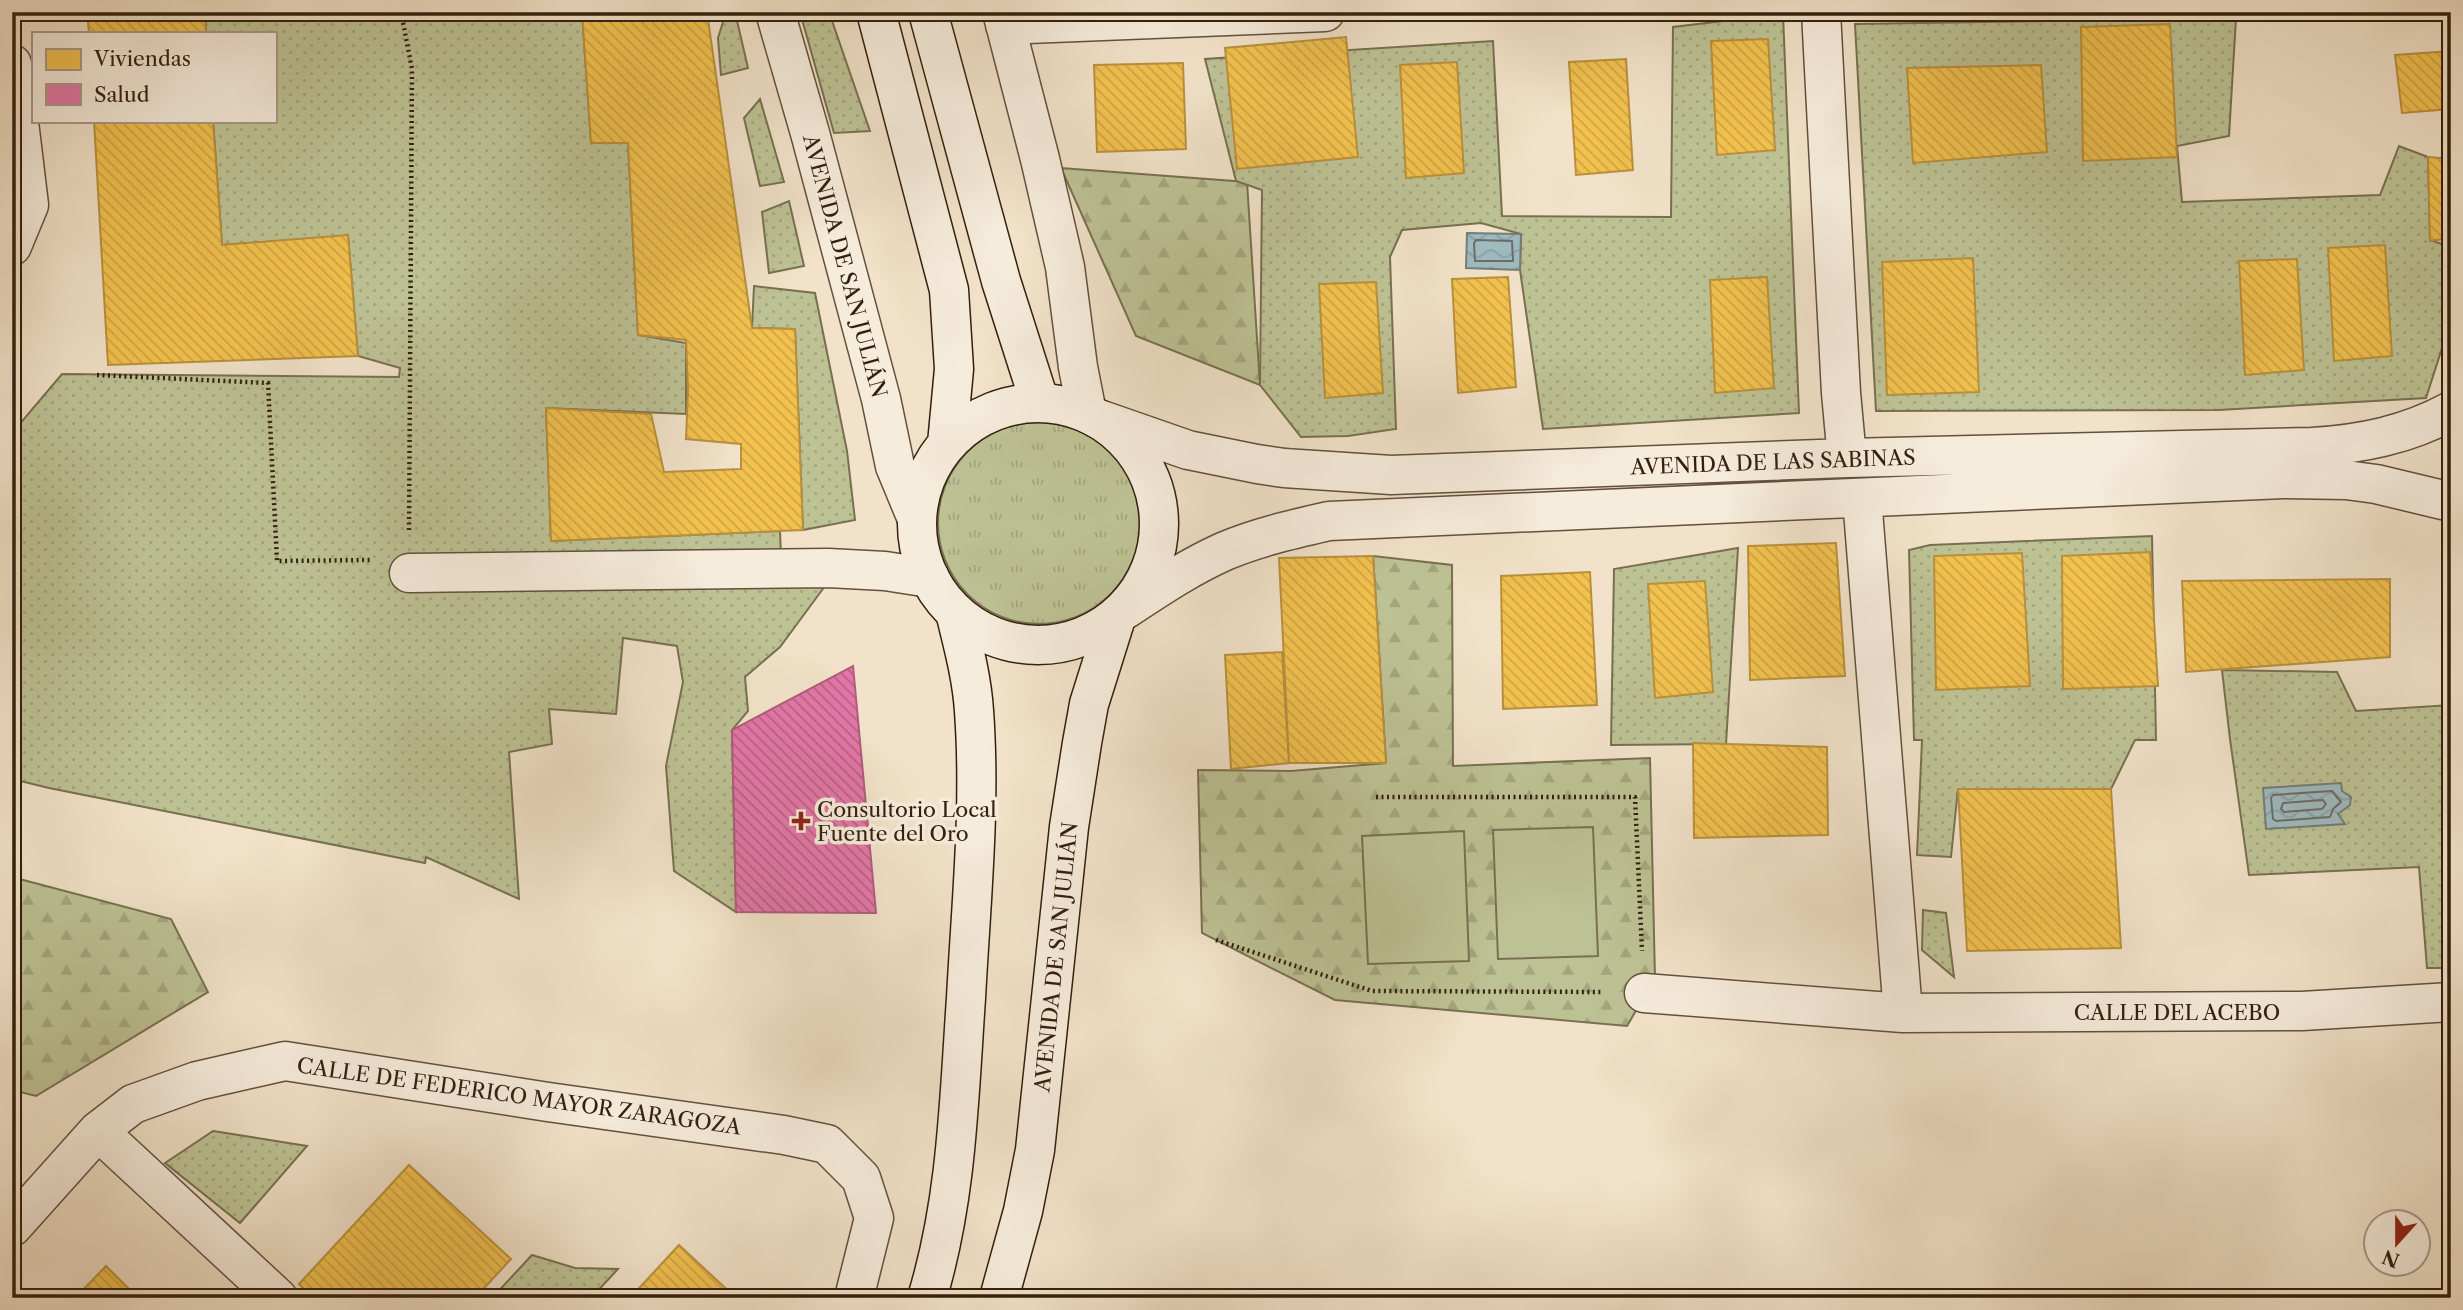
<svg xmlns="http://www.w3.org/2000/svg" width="2463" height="1310" font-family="'Libre Caslon Text',serif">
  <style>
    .grass { fill: url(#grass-tufts); stroke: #787051; stroke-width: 2 }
    .forest { fill: url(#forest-firs); stroke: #787051; stroke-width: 2 }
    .park { fill: url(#park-dots); stroke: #787051; stroke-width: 2 }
    .pitch { fill: #bdc294; stroke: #787051; stroke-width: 2 }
    .water { fill: url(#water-waves); stroke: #747d79; stroke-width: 2 }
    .homes { fill: url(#homes-back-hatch); stroke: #b9903b; stroke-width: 2 }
    .health { fill: url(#health-back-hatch); stroke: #ae5d7a; stroke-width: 2 }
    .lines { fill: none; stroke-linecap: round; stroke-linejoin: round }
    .shore { stroke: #6a6d68; stroke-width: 2 }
    .street-casing { stroke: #63503d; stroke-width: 41 }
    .secondary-casing { stroke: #341f0e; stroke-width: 41 }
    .path { stroke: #341f0e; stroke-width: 4.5; stroke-dasharray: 2 3.5; stroke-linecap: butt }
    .street { stroke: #f6ecdc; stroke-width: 38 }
    .secondary { stroke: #f6ecdc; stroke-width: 38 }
    .poi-dot { fill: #8f2418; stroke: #f6ecdc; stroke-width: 2.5 }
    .labels { text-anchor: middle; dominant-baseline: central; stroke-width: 7; stroke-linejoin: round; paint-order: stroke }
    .street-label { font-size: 21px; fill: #341f0e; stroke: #f6ecdc }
    .poi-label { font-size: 21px; fill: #341f0e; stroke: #f6ecdc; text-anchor: start }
  </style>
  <defs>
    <pattern id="grass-tufts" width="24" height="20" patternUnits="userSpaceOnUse" patternTransform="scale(1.75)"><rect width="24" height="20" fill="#bdc294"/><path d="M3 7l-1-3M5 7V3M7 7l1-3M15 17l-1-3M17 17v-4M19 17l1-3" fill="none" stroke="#a3a67e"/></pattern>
    <pattern id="forest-firs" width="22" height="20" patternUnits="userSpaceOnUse" patternTransform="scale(1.75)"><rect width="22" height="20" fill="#bdc294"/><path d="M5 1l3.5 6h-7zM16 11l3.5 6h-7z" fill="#a3a67e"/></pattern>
    <pattern id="park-dots" width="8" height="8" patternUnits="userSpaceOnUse" patternTransform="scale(1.75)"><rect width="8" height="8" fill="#bdc294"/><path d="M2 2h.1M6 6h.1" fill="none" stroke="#a3a67e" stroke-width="1.8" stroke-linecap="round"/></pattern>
    <pattern id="water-waves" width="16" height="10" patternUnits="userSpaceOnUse" patternTransform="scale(1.75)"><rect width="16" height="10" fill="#9fbbc1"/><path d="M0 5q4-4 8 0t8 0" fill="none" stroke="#8aa0a5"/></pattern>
    <pattern id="homes-back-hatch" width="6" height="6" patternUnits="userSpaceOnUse" patternTransform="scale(1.75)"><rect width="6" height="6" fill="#f2c14e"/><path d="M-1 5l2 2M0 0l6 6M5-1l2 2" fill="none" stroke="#d0a543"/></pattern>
    <pattern id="health-back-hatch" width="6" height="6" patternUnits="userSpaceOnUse" patternTransform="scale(1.75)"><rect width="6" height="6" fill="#e377a8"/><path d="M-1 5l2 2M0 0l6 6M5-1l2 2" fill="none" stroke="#b96187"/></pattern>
  </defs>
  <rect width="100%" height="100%" fill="#f1e2c9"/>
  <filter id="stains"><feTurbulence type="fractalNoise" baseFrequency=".00286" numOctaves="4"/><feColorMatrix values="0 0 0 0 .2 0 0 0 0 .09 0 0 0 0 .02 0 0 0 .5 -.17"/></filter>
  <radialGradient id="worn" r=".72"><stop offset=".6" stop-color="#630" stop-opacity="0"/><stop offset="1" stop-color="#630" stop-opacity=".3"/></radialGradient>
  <path class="grass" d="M938 523a101 101 0 1 1 202 0a101 101 0 1 1-202 0Z"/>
  <path class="forest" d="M1061,168L1247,182L1260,385L1136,336Z
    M1373,556L1452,565L1453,766L1650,758L1655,978L1627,1026L1335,1000L1202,933L1198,770L1291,771L1386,763Z
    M12,877L171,919L208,992L36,1096L12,1090Z"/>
  <path class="park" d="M205,12H582L591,142L628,143L638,335L686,343V414L546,408L551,541L780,531L782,578L825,586L780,647L745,677L748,711L732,730L736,912L674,871L666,766L683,682L677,646L623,638L616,714L549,709L552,744L509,752L519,899L426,857L425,863L49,788L12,779V433L62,374L399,377L400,368L358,356L348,236L222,245L213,121H275V33H206Z
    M726,12H735L748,68L721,75L718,38Z
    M800,12H829L870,131L834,133Z
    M1783,14L1799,413L1543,429L1520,270L1521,234L1481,223L1402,230L1390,257L1396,429L1348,436L1301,437L1260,385L1262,190L1236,181L1205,59L1493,41L1502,216L1671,217L1673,27Z
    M2236,18L2229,136L2177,146L2182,202L2380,195L2399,146L2428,157L2430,240L2451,247V320L2426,398L2219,410L1876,411L1855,24Z
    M760,99L784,182L760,186L744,118Z
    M789,201L804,266L769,273L762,212Z
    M754,286L815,293L847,451L855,520L803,530L795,329L752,328Z
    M2152,536L2156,740H2135L2111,789H1958L1951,857L1917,855L1922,740H1914L1909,550L1930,545Z
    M1738,548L1726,744L1611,745L1614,569Z
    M2222,670L2337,672L2356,711L2451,705V968H2427L2419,867L2249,875L2230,739Z
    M1923,910L1946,913L1954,977L1922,950Z
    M213,1131L307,1146L240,1223L165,1163Z
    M532,1255L575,1268L618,1269L591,1298H492Z"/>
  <path class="pitch" d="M1593,827L1598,956L1498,959L1493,830Z
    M1464,831L1469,961L1368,964L1362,836Z"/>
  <path class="water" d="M1467,233L1521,234L1520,270L1466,268Z
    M2341,783L2342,791L2351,797L2350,805L2338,814L2345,824L2266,829L2263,788Z"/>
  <path class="homes" d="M87,12H205L206,33H89Z
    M582,12H707L752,328L795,329L803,530L551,541L546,408L651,414L664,472L741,469V444L686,439L688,391L686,340L638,335L628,143H591Z
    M2170,24L2177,157L2083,161L2081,27Z
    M1346,37L1358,157L1237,169L1225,48Z
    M1768,39L1775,150L1717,155L1711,41Z
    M2451,51V109L2402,113L2395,55Z
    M1626,59L1633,170L1576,175L1569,62Z
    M1457,62L1464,173L1406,178L1400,65Z
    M1183,63L1186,149L1097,152L1094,65Z
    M2041,65L2047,152L1913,163L1907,68Z
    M94,121H213L222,245L348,235L358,356L108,365Z
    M2428,157L2451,159V238L2430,241Z
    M2385,245L2392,356L2334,361L2328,248Z
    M1973,258L1979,392L1887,395L1882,262Z
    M2297,259L2304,370L2245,375L2239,261Z
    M1508,277L1516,387L1458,393L1452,279Z
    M1767,277L1774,388L1715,393L1710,280Z
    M1376,282L1383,393L1325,398L1319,284Z
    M1836,543L1845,676L1750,680L1748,546Z
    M2150,552L2158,686L2063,689L2062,556Z
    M2022,553L2030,686L1936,690L1934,556Z
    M1373,556L1386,763H1289L1279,558Z
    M1590,572L1597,705L1503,709L1501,576Z
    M2390,579V657L2186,672L2182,581Z
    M1705,581L1713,692L1655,698L1648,584Z
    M1282,652L1289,763L1231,769L1225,655Z
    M1693,743L1827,747L1828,835L1694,838Z
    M1958,789H2111L2121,948L1967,951Z
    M409,1165L511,1259L475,1298H313L299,1284Z
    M679,1245L736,1298H630Z
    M106,1266L138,1298H75Z"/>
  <path class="health" d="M853,666L876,913L736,912L732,730Z"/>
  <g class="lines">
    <path class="shore" d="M1476,240L1512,241L1513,261H1475L1474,243Z
      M2332,791L2341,802L2333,809L2330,817L2276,821L2273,819L2271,798L2273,795Z
      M2323,800L2326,804L2322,809L2284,812L2281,809L2283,803Z"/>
    <defs>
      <path id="street" d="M775,12L810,133L881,399L895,466L917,519
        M1002,12L1040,159L1065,267L1078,367L1087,413
        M1821,12L1841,393L1847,458
        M1005,25L1325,12
        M12,64L29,205L12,246
        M1096,418L1188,450L1257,464L1284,468L1391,475L1847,458L2312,447C2361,444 2407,435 2451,411
        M1862,498L1903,1013
        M409,573L828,568L885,571L930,578
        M1126,609C1158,588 1189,567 1225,551C1258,537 1294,529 1329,521L2283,479L2346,480L2376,484L2451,502
        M1644,993L1903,1013L2302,1011L2451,1002
        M98,1131L278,1298
        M12,1227L98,1131L133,1104L197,1081L285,1061L548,1102L784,1135L827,1144L861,1178L874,1218L854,1298"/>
      <path id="secondary" d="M876,12L949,290L954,369L947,444
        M928,12L1001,281L1040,403
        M917 524a121 121 0 1 1 242 0a121 121 0 1 1-242 0Z
        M927,1298C957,1200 959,1099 966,998C971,903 981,807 974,711C972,678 963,645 955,612
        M999,1298L1023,1211L1035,1150L1069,827L1082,743L1089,704L1116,618"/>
    </defs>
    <use href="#street" class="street-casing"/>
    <use href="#secondary" class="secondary-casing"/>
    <path class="path" d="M401,12L412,69L409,532
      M97,375L268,383L277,561L370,560
      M1376,797H1635L1642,951
      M1216,940L1372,991L1603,992"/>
    <use href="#street" class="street"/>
    <use href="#secondary" class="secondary"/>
  </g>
  <path class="poi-dot" d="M797.5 810.5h7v7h7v7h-7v7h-7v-7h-7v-7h7z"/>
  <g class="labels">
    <g class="street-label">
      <text transform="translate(845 266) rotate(75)">AVENIDA DE SAN JULIÁN</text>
      <text transform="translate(1773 462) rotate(-2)">AVENIDA DE LAS SABINAS</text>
      <text transform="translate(1056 957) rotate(-84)">AVENIDA DE SAN JULIÁN</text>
      <text x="2177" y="1012">CALLE DEL ACEBO</text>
      <text transform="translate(519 1096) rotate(8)">CALLE DE FEDERICO MAYOR ZARAGOZA</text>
    </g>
    <g class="poi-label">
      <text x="817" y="809">Consultorio Local<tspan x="817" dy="24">Fuente del Oro</tspan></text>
    </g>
  </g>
  <rect width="2463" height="1310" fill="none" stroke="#f1e2c9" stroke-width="42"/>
  <rect x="14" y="14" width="2435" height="1282" fill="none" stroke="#341f0e" stroke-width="3.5"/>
  <rect x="21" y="21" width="2421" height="1268" fill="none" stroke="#341f0e" stroke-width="2"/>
  <rect x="32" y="32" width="245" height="91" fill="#f6ecdc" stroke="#a89a8a" stroke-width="2"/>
  <rect x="46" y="49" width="35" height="21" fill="#f2c14e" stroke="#a89a8a" stroke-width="2"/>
  <text x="94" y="66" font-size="21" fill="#341f0e">Viviendas</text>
  <rect x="46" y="84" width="35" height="21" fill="#e377a8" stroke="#a89a8a" stroke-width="2"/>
  <text x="94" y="102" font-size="21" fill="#341f0e">Salud</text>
  <g transform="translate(2397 1243) rotate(201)"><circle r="33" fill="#f6ecdc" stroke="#a89a8a" stroke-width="2"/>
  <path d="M0-5L12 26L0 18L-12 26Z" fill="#8f2418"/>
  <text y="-10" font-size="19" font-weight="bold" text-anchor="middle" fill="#341f0e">N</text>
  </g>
  <rect width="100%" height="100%" filter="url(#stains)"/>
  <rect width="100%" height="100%" fill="url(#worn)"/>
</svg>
